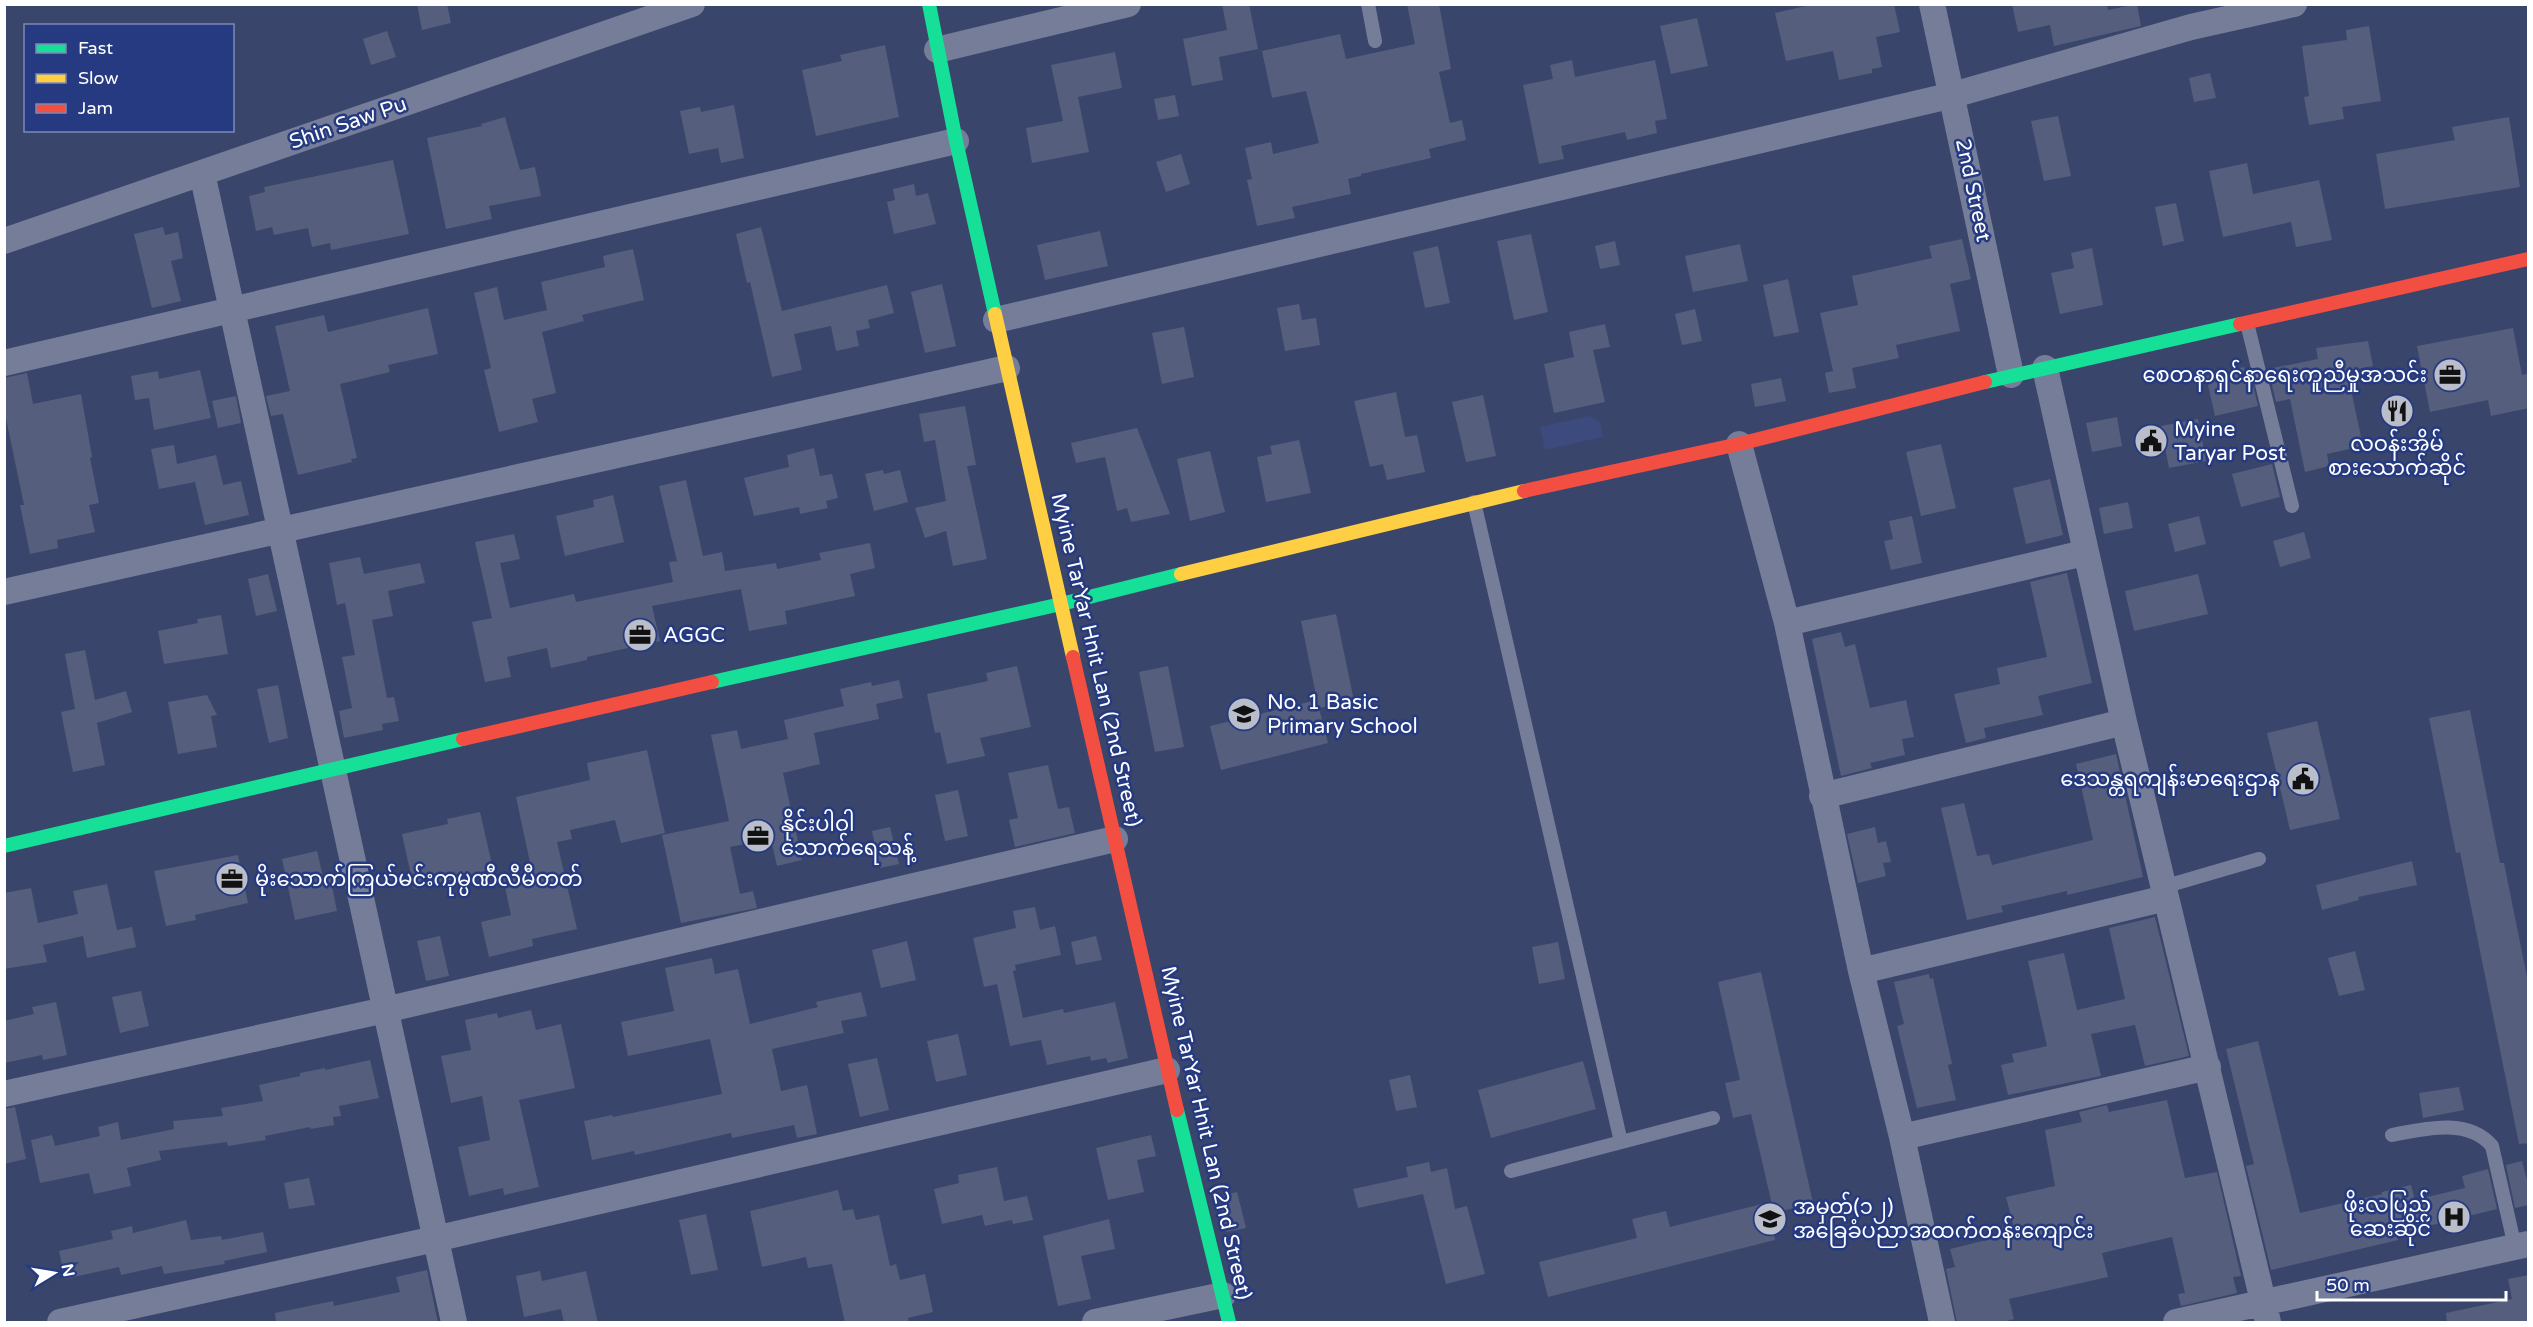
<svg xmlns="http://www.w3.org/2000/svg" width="2533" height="1327" font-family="'Varela Round','Noto Sans Myanmar',sans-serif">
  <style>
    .water { fill: #3d4a7d }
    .building { fill: #555e7c }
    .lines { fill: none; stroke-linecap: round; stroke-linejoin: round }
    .lane { stroke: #767d99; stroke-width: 14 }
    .street { stroke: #767d99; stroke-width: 26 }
    .fast { stroke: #16e098; stroke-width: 14 }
    .slow { stroke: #ffcf43; stroke-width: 14 }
    .jam { stroke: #f24e42; stroke-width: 14 }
    .labels { text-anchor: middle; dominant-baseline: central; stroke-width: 5; stroke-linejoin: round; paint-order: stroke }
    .street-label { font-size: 21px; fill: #fff; stroke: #253a80 }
    .poi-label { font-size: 21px; fill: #fff; stroke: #253a80; text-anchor: start }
  </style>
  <rect width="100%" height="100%" fill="#3a456b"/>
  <path class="water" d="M1590,416L1600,422L1603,437L1545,450L1540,427Z"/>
  <path class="building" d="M417,4H447L451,23L422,30Z
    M1222,4H1249L1258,49L1219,57L1223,80L1192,86L1183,39L1227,30Z
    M1407,4H1439L1451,69L1439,72L1450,123L1462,120L1466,140L1429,149L1431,158L1361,174V176L1348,179L1351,194L1292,207L1295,218L1257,226L1247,180L1252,179L1245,148L1271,142L1273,154L1319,143L1306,91L1272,98L1262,51L1340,34L1346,59L1415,44Z
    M1815,4H1894L1900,32L1876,37L1882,67L1872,69V73L1839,80L1833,51L1786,61L1775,13Z
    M2012,4H2107L2108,10L2137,4L2141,26L2054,46L2050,25L2018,32Z
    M1697,18L1708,66L1671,74L1660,26Z
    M2369,26L2381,101L2342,107L2344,119L2309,125L2304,97L2309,96L2302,46L2347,40L2346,30Z
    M387,31L396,57L371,65L363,39Z
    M885,45L899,117L816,136L802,70L842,61L840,55Z
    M1115,52L1122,88L1078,97L1089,152L1032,163L1026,128L1063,121L1051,65Z
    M1572,60L1575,77L1655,60L1667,119L1655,121L1657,133L1627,140L1625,132L1561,146L1564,159L1539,164L1523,85L1553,79L1550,65Z
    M2210,73L2216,98L2194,102L2189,78Z
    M1175,95L1179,116L1158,120L1154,99Z
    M734,105L744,158L721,163L718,148L689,154L680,111L700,107L701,112Z
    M2058,116L2071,176L2044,181L2031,121Z
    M505,117L520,170L535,167L541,196L489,206L492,219L446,229L427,138L482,126L481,124Z
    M2509,117L2520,187L2385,209L2376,154L2455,140L2452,127Z
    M1181,154L1190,184L1166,192L1156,162Z
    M393,160L409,234L331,250L330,243L312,247L308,228L274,235L272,227L256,231L249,196L265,192L264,187Z
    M2247,163L2253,194L2319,180L2332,240L2296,247L2291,222L2223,237L2209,171Z
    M914,184L916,196L928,193L936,224L894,234L887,202L895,200L893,189Z
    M2176,203L2184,241L2163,246L2155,207Z
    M163,227L165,235L178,232L183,258L171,261L181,301L152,308L134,234Z
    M761,227L782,311L887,285L894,313L868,320L870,328L856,331L859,346L836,351L831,326L794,334L802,370L772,377L750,282L747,283L736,234Z
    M1100,231L1108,266L1045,280L1037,245Z
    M1531,234L1548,312L1514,320L1497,241Z
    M1962,239L1971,279L1950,284L1960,331L1896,345L1899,358L1852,368L1856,388L1829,393L1825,373L1833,371L1820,313L1858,305L1852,276L1932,258L1929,246Z
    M1615,241L1620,265L1600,269L1595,246Z
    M1740,244L1748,281L1693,292L1685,256Z
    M1438,246L1450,303L1425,308L1413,252Z
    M2092,248L2103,305L2060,314L2051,273L2074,268L2071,253Z
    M633,249L644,300L582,315L584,321L542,332L556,393L532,399L538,422L499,432L484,370L491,368L474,293L497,287L504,320L547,310L541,282L605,267L603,256Z
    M1788,279L1799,332L1774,337L1763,285Z
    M942,284L956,346L925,353L911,292Z
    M1299,304L1302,320L1316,318L1320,345L1285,351L1277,308Z
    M428,308L438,354L388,365L390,372L340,384L357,458L351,459L352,462L298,475L283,414L271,416L266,396L290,391L275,326L324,315L328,332Z
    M1695,309L1702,341L1682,345L1675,314Z
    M1605,324L1610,347L1593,350L1605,402L1554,413L1544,364L1574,357L1569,332Z
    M1184,327L1194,377L1162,384L1152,333Z
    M2513,328L2522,375L2529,373V408L2491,416L2488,400L2430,412L2417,346Z
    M2368,341L2373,366L2347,371L2363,446L2327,454L2329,466L2305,472L2290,399L2276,402L2268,369L2318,359L2316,348Z
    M2244,367L2246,373H2250L2258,406L2215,416L2206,376Z
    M200,370L211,418L154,430L149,398L135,400L131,376L158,371L159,379Z
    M27,373L33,404L81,394L92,457L90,458L99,503L89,505L95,532L57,540L58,548L30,554L20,505H24L4,409V378Z
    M1781,378L1786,401L1755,407L1751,384Z
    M1396,392L1405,437L1417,435L1425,472L1387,480L1383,464L1370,467L1354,401Z
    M1483,395L1496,456L1466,462L1452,402Z
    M236,396L241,423L218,428L212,401Z
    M965,406L976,465L967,466L987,559L953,566L946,531L925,538L915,508L946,501L935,440L924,442L919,414Z
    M2117,417L2122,446L2092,452L2086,423Z
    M2198,419L2206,461L2169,468L2161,426Z
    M1137,428L1170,514L1131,522L1127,508L1117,511L1105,457L1076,463L1071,443Z
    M1299,440L1311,493L1266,502L1257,457L1272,454L1270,446Z
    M1941,444L1956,508L1921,516L1906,452Z
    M174,445L177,464L216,455L223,485L241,481L249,515L205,525L195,482L159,489L151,449Z
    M814,448L820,476L832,474L838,498L826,501L828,508L800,514L799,507L754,516L744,478L789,467L787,455Z
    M1210,451L1225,512L1190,521L1177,459Z
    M2272,464L2280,497L2241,507L2232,474Z
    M883,470L884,474L900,470L908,502L874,511L865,474Z
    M2050,479L2063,535L2026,544L2013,488Z
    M686,480L703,556L722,552L725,571L776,563L777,569L821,560L819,553L870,543L875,568L850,574L855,596L785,611L787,624L749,631L741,589L652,606L660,641L587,657V660L551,668L547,648L507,657L511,677L485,682L472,622L492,618L475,542L514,534L520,559L500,563L510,608L574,594L576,602L673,582L669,562L677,561L659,486Z
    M613,495L624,542L565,556L556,516L594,507L593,500Z
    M2128,502L2133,528L2104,534L2099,508Z
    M1912,516L1922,563L1891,570L1884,541L1893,539L1889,521Z
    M2199,516L2206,544L2175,552L2168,524Z
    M2304,532L2311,558L2280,567L2273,541Z
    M360,557L364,574L420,563L425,583L388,591L393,616L372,620L387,698L394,697L399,721L382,724L383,730L344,738L339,711L352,708L342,657L355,655L345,603L337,605L329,563Z
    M2067,573L2092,683L2038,696L2043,715L1984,728L1986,738L1966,743L1954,694L2000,684L1997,668L2047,657L2030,582Z
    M268,574L277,611L256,616L248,579Z
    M2198,574L2208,614L2134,631L2125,591Z
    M1336,614L1354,701L1319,708L1328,743L1221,770L1210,726L1317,700L1301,621Z
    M221,615L228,654L164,664L158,631L198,623L197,619Z
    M1841,632L1845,647L1855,644L1870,708L1906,700L1914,737L1902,739L1905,755L1870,763L1872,768L1841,776L1812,639Z
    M85,650L95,700L126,691L132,712L97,723L105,765L73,772L61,712L75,709L65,654Z
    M1017,666L1031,727L980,738L985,756L947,764L940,732L935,733L927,694L988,681L986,673Z
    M1168,666L1184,747L1155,752L1139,672Z
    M899,680L903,698L876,704L879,719L814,733L820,764L783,773L802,860L777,866L771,839L730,847L740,894L753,891L757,908L681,923L662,835L729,821L711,735L737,730L741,749L788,739L784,720L844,706L840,689L871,682L872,686Z
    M278,685L288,738L269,743L257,689Z
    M207,695L217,715L211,716L217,747L178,754L168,702Z
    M2470,710L2500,863H2504L2529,987V1143L2519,1144L2460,852L2456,853L2429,718Z
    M2317,721L2340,819L2290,830L2267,733Z
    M647,750L665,833L621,843L615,820L570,830L572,839L557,842L577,929L532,939L533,946L489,957L481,922L511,915L503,878L532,872L516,797L590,780L587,763Z
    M2116,754L2143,877L2067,895V891L2001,906L2003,912L1967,920L1941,808L1964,803L1977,856L1989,854L1992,865L2093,840L2076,764Z
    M1048,765L1058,809L1069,807L1075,833L1015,847L1009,820L1018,818L1008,773Z
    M958,790L968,836L945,841L935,795Z
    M480,812L493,869L414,889L402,834L448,824L447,819Z
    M890,827L899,864L880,868L872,831Z
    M1875,827L1878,843L1886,841L1891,862L1883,863L1886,876L1858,883L1847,834Z
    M317,851L323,877L330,876L337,911L295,920L282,859Z
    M238,855L248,903L195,915L196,920L166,926L154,871Z
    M2412,861L2417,885L2358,897L2359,900L2322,910L2316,885Z
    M107,884L117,930L132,927L136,947L87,958L83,936L43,945L47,962L4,969V893L31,888L38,923L78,914L73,891Z
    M1035,907L1040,930L1055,926L1061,955L1015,965L1016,970L1013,971L1023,1018L1063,1009L1064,1013L1115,1002L1128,1058L1108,1063L1106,1058L1091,1061L1090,1056L1047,1065L1041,1040L1010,1046L997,984L984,987L973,938L1016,928L1013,911Z
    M2155,917L2189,1056L2145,1066L2135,1025L2091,1034L2101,1076L2008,1095L2001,1065L2014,1062L2012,1054L2047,1046L2028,961L2064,953L2077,1010L2125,999L2109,928Z
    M440,936L449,976L426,981L417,941Z
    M1096,936L1102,960L1076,965L1071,942Z
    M907,941L916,980L881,988L872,950Z
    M1558,942L1565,979L1539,984L1532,947Z
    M2355,951L2365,990L2339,996L2328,958Z
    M712,958L715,974L738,969L750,1024L818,1007L816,1002L861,992L867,1016L841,1021L844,1033L772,1049L781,1091L807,1085L817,1134L797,1138L794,1125L732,1138L731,1133L635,1155L634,1151L592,1160L584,1121L612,1115L613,1117L722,1094L710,1039L628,1056L621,1022L674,1011L665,968Z
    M1761,972L1813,1203L1774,1213L1751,1114L1733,1118L1725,1083L1740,1080L1718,982Z
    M1929,974L1930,979L1933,978L1952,1064L1948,1065L1956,1100L1917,1108L1897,1026L1904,1024L1894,982Z
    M141,991L149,1026L120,1033L112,997Z
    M56,1002L67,1055L43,1060L42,1055L4,1063V1021L34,1014L32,1007Z
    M531,1010L536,1030L561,1024L575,1088L519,1100L539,1187L504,1195L503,1188L469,1196L458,1147L490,1140L482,1096L451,1103L441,1056L471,1050L465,1020L497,1013L498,1018Z
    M958,1034L967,1075L936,1082L927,1041Z
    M2258,1041L2300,1213L2382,1194V1192L2411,1185L2415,1200L2465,1188L2462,1176L2488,1169L2497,1209L2396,1234L2398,1240L2271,1270L2246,1166L2254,1164L2226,1049Z
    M877,1058L889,1110L860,1117L848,1064Z
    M370,1060L379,1098L339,1106L341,1116L333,1117L334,1125L311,1129L310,1127L265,1136L266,1140L228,1146L227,1142L159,1151L161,1160L127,1168L131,1186L94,1194L89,1173L40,1183L31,1140L52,1135L55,1146L100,1136L98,1127L118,1122L121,1140L174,1129L173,1121L223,1116L221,1108L263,1101L259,1085L300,1076V1073L325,1068V1070Z
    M1583,1061L1596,1109L1491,1138L1478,1090Z
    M1410,1075L1417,1107L1396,1111L1389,1080Z
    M2459,1087L2464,1110L2423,1118L2419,1093Z
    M2167,1100L2185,1178L2217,1172L2241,1276L2233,1277L2237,1293L2181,1306L2178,1294L2185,1293L2172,1237L2102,1253L2108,1277L2009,1299L2014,1319L1999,1323H1957L1946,1269L1955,1267L1950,1249L1999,1237L1997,1228L2013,1224L2006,1197L2055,1186L2045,1130L2082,1122L2079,1112L2107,1105L2109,1112Z
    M15,1107L26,1159L4,1164V1109Z
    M1151,1135L1156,1156L1137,1160L1144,1192L1108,1200L1096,1148Z
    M2522,1161L2529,1188V1205L2515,1208L2506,1165Z
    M1429,1162L1431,1172L1447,1168L1455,1209L1467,1206L1485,1274L1446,1284L1423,1194L1358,1208L1353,1189L1408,1177L1406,1167Z
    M997,1167L1004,1201L1027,1196L1033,1220L1013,1224L1012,1220L985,1226L982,1215L942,1224L934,1189L959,1183L958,1175Z
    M309,1178L315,1205L289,1209L284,1183Z
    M838,1190L843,1211L853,1209L856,1220L879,1215L890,1266L896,1264L900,1280L925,1274L933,1312L908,1318L909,1323H845L832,1264L808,1268L806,1257L762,1267L750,1211Z
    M1237,1192L1246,1228L1226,1232L1217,1197Z
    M1766,1203L1775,1240L1548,1297L1539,1262L1637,1238L1632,1219L1666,1211L1670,1227Z
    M706,1214L718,1270L691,1275L679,1220Z
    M1109,1219L1115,1249L1081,1256L1091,1299L1058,1306L1043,1236Z
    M186,1220L191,1240L221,1236L222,1240L263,1232L267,1252L224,1261L225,1264L164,1274L162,1266L121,1275L119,1267L65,1279L59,1251L113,1239L111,1231L132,1226L133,1233Z
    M427,1270L438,1323H276L275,1313L333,1301L334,1306L400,1292L396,1277Z
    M540,1271L542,1281L586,1271L598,1323H564L561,1309L524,1317L516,1276Z
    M2529,1275V1323H2447L2446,1313L2512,1299L2508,1279Z"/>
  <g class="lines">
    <path class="lane" d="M1368,4L1375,41
      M2247,323L2292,506
      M1474,502L1621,1142
      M2163,887L2259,859
      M2392,1135C2423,1129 2468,1117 2492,1146L2515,1247
      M1511,1171L1713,1118"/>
    <path class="street" d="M1932,4L2011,375
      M937,50L1128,4
      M202,173L454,1322
      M4,241L692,4
      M996,320L1953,95L2191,27L2294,4
      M4,363L956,141
      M2045,368L2124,722L2268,1322
      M1739,444L1787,623L1861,971L1902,1137L1942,1322
      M4,592L1007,368
      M1787,623L2084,553
      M1822,796L2124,722
      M1861,971L2166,898
      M4,1094L385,1010L1115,839
      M1902,1137L2208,1067
      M60,1322L435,1239L1167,1070
      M1095,1322L1223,1295
      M2176,1322L2528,1244"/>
    <path class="fast" d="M929,4L956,141L995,314
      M1985,382L2240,324
      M712,682L1061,604L1181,574
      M4,846L463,739
      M1177,1110L1229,1322"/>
    <path class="slow" d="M995,314L1073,657
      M1181,574L1524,491"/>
    <path class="jam" d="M2240,324L2528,259
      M1524,491L1739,444L1985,382
      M1073,657L1177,1110
      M463,739L712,682"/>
  </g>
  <defs>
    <symbol id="office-disc" viewBox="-11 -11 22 22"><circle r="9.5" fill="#babecb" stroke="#253a80"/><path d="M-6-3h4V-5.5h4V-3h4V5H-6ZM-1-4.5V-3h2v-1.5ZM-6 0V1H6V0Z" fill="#111"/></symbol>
    <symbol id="restaurant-disc" viewBox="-11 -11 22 22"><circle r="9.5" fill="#babecb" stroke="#253a80"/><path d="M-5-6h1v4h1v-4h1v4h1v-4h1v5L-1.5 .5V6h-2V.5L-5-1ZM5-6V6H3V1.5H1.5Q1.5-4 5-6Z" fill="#111"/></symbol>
    <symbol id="civic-disc" viewBox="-11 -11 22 22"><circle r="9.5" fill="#babecb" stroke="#253a80"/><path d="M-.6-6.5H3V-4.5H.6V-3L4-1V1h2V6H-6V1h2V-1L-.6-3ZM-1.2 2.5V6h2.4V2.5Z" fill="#111"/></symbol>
    <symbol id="school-disc" viewBox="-11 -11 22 22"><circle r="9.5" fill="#babecb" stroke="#253a80"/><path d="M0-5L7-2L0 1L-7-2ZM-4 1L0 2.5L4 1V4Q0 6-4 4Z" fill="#111"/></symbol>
    <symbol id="hospital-disc" viewBox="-11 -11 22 22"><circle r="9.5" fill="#babecb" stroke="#253a80"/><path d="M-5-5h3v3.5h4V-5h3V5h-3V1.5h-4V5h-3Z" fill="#111"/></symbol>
  </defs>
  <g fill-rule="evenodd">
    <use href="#office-disc" x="2431" y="356" width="38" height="38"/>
    <use href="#restaurant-disc" x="2378" y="392" width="38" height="38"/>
    <use href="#civic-disc" x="2132" y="422" width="38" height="38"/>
    <use href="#office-disc" x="621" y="616" width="38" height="38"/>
    <use href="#school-disc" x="1225" y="695" width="38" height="38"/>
    <use href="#civic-disc" x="2284" y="760" width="38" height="38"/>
    <use href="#office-disc" x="739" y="817" width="38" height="38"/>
    <use href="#office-disc" x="213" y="860" width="38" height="38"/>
    <use href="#hospital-disc" x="2435" y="1198" width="38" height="38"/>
    <use href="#school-disc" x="1751" y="1200" width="38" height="38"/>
  </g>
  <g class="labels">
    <g class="street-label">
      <text transform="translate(348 123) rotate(-19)">Shin Saw Pu</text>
      <text transform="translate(1973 190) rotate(78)">2nd Street</text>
      <text transform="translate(1096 660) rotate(77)">Myine TarYar Hnit Lan (2nd Street)</text>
      <text transform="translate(1206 1133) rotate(77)">Myine TarYar Hnit Lan (2nd Street)</text>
    </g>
    <g class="poi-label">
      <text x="2427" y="375" text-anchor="end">စေတနာရှင်နာရေးကူညီမှုအသင်း</text>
      <text x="2174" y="429">Myine<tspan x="2174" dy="24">Taryar Post</tspan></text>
      <text x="2397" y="444" text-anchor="middle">လဝန်းအိမ်<tspan x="2397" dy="24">စားသောက်ဆိုင်</tspan></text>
      <text x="663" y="635">AGGC</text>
      <text x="1267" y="702">No. 1 Basic<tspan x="1267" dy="24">Primary School</tspan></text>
      <text x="2280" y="779" text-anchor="end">ဒေသန္တရကျန်းမာရေးဌာန</text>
      <text x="781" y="824">နိုင်းပါဝါ<tspan x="781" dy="24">သောက်ရေသန့်</tspan></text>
      <text x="255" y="879">မိုးသောက်ကြယ်မင်းကုမ္ပဏီလီမီတတ်</text>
      <text x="2431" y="1205" text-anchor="end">ဖိုးလပြည့်<tspan x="2431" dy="24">ဆေးဆိုင်</tspan></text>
      <text x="1793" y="1207">အမှတ်(၁၂)<tspan x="1793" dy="24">အခြေခံပညာအထက်တန်းကျောင်း</tspan></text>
    </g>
  </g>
  <rect width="2533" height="1327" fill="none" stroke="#ffffff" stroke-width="12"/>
  <rect x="24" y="24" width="210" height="108" fill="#253a80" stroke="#7c89b3" stroke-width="1.5"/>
  <rect x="36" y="44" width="30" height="9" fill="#16e098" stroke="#7c89b3" stroke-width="1.5"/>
  <text x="78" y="54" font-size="18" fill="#ffffff">Fast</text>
  <rect x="36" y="74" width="30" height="9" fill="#ffcf43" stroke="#7c89b3" stroke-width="1.5"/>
  <text x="78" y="84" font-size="18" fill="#ffffff">Slow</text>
  <rect x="36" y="104" width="30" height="9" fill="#f24e42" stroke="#7c89b3" stroke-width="1.5"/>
  <text x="78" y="114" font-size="18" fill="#ffffff">Jam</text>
  <g transform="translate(54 1273) rotate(79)" stroke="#253a80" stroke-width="4.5" paint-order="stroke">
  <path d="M0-4.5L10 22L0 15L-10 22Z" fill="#ffffff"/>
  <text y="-9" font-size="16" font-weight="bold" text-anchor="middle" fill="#ffffff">N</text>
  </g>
  <path d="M2317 1291v9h189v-9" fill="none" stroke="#ffffff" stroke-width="3"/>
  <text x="2326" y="1291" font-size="18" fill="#ffffff" stroke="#253a80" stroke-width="4.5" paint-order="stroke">50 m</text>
</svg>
